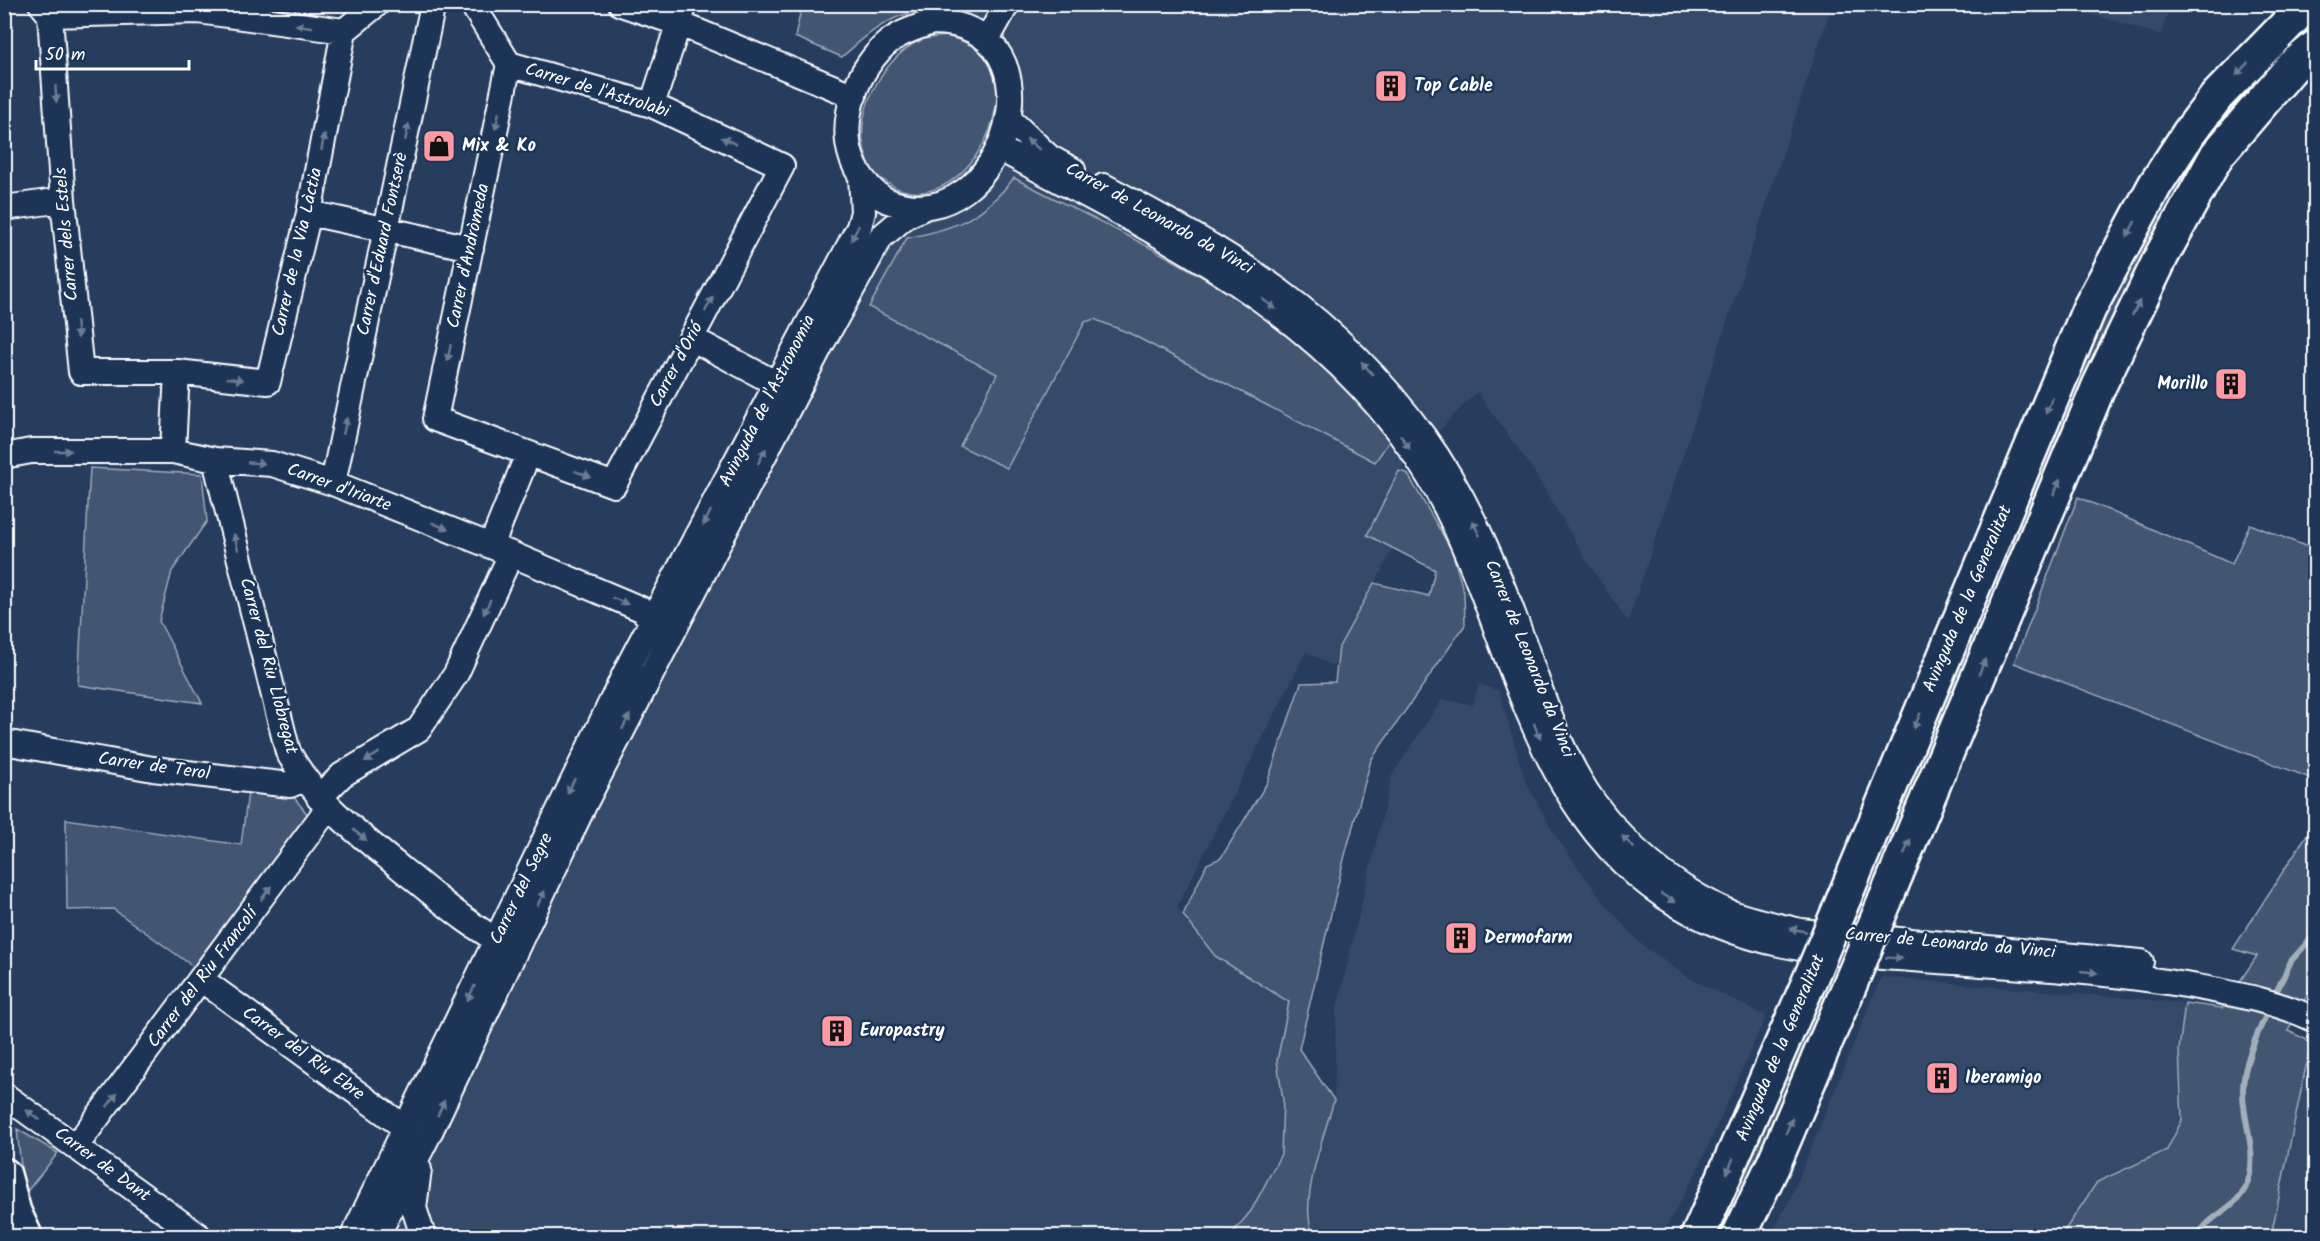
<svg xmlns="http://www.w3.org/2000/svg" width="2320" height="1241" font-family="Kalam,sans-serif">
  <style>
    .built { fill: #344a68 }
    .green { fill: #425672; stroke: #a0aab8; stroke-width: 1.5 }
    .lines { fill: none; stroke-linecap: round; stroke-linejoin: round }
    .stream { stroke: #a4aebb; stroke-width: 6 }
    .street-casing { stroke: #fff; stroke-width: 28 }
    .secondary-casing { stroke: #fff; stroke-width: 38 }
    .street { stroke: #1d3557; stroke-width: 24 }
    .secondary { stroke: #1d3557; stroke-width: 33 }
    .secondary-bridge-casing { stroke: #fff; stroke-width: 38; stroke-linecap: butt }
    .secondary-bridge { stroke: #1d3557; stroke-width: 33 }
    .oneway { fill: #6c7c92 }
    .labels { text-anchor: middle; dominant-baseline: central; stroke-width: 5; stroke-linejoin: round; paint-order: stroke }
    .poi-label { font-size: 18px; font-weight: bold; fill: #fff; stroke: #1d3557; text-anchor: start }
    .street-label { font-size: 18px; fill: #fff; stroke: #1d3557 }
  </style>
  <rect width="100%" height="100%" fill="#263d5e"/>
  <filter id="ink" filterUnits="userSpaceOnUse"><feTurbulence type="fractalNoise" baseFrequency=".0167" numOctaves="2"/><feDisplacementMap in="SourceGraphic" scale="12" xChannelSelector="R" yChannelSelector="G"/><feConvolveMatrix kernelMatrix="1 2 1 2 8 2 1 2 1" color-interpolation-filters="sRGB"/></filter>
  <g filter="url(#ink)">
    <path class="built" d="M971,5H1832L1628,622L1591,568L1533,470L1477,392L1399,471L1367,535L1393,548L1333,666L1306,652L1177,907L1215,956L1289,1002L1277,1061L1283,1100L1281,1154L1251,1211L1230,1236H366L380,1215L691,561Z
      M2062,5L2171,4V5L2160,35Z
      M1479,684L1499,691L1525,780L1556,837L1603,901L1641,944L1689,978L1766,1016L1697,1171L1662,1235L1652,1231L1648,1236H1314L1312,1233L1309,1212L1311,1188L1334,1100L1336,1011L1392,775L1442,699L1473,705Z
      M1881,977L2185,1003L2179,1050L2182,1120L2167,1150L2097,1182L2061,1236H1771L1790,1199Z
      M2311,1042L2316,1044L2315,1236H2271Z"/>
    <path class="green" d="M802,5V4L971,5L966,16C909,0 882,21 842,57L795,37Z
      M2315,11V29L2241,109L1726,1236H1710L2045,444L2145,224L2212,121Z
      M947,36C960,40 978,46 986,57C1025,110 952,226 888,183C883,180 876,176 873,172C869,169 868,160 866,155C852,114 882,59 920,40C927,37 939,37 947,36Z
      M1014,178C1097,221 1185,261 1261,315C1310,350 1352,393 1395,433L1375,462L1129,333L1094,319L1085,322L1007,468L960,446L997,374L869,307L907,238C957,228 981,219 1014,178Z
      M90,468L202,474L207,521L172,571L159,621L202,703L78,685Z
      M1399,471L1407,473L1452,551L1464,593L1465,625L1371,760L1344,859L1299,1049L1334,1100C1325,1134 1297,1204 1314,1236H1230L1251,1211L1281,1154L1283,1100L1277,1061L1289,1002L1215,956L1183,915L1207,864L1221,858L1267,783L1301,683L1335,682L1339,647L1374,583L1429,596L1435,570L1367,535Z
      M2078,497L2232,564L2250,524L2315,550V780L2014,663Z
      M248,792L293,796L308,815L198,970L113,909L67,910L66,819L241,845Z
      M2315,822V981L2288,1031L2311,1042L2271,1236H2061L2097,1182L2167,1150L2182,1120L2179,1050L2185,1003L2222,1008L2257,956L2233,949Z
      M17,1129L58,1153L24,1195Z"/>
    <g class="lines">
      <path class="stream" d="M2274,997L2291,961L2316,933
        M2198,1236C2210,1213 2238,1209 2247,1184C2259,1154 2243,1123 2243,1093C2242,1065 2257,1034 2269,1009"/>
      <defs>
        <path id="street" d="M41,4L50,15L63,200L81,372H177L268,382L309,213L344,31
          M472,4L509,64L435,419L614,485L782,166L652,105L509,64
          M621,4L680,24L854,96
          M50,15L198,11L344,31L377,4
          M932,22C1071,23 1004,242 891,202C879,198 870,189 863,179C834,140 849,84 880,50C894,34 913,29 932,22Z
          M987,40L1007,4
          M652,105L685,4
          M1010,120L1049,157L1073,170
          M1000,149C1162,236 1331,313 1429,477C1511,614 1523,803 1665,897C1742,948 1822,953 1911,959C2005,966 2099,970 2192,986C2235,994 2276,1001 2316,1020
          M1104,186C1237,257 1333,312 1424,437C1470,500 1500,577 1526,649C1544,700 1561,756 1593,801C1626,846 1667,882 1718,907C1743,919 1772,924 1800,931L2141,962
          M4,208L63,200
          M309,213L471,248
          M691,338L777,384
          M173,451L177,372
          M4,456L31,451H173L215,460L272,464L333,483L511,554L641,609L652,620
          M215,460L288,752C317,804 358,833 403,870C438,898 470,927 511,948
          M333,483L433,4
          M491,546L528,454
          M4,742L153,769L290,785L303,779
          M319,798L342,775L419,729L456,674L511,554
          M202,980L404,1127
          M4,1095L199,1236
          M76,1146L328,808
          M419,1169L414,1208L423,1236
          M353,1236L632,659L859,227L863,212L861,177
          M377,1236L429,1134L586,801L820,347L881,237L906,216L925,207"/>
        <path id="secondary" d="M1844,898L2089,309L2155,185L2189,133L2217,96L2307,4
          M1885,901L2099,386L2162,255L2217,155L2292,67L2316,47
          M4,1175L14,1212L25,1236
          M1698,1236L1811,977
          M1739,1236L1774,1163L1851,982"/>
      </defs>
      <use href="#street" class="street-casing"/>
      <use href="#secondary" class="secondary-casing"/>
      <use href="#street" class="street"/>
      <use href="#secondary" class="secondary"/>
      <defs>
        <path id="secondary-bridge" d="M1811,977L1844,898
          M1851,982L1885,901"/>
      </defs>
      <use href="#secondary-bridge" class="secondary-bridge-casing"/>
      <use href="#secondary-bridge" class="secondary-bridge"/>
    </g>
    <defs><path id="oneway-solid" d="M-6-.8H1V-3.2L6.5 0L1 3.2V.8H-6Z" transform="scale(1.5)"/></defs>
    <g class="oneway">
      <use href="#oneway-solid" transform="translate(304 26) rotate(-172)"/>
      <use href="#oneway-solid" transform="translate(2242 69) rotate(133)"/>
      <use href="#oneway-solid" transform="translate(56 94) rotate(86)"/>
      <use href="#oneway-solid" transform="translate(497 121) rotate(102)"/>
      <use href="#oneway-solid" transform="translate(407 132) rotate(-78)"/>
      <use href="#oneway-solid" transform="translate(729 141) rotate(-155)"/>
      <use href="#oneway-solid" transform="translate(323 142) rotate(-79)"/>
      <use href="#oneway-solid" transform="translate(1033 144) rotate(-139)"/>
      <use href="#oneway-solid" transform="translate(2131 229) rotate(118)"/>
      <use href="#oneway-solid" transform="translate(855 233) rotate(116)"/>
      <use href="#oneway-solid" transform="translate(709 304) rotate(-62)"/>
      <use href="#oneway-solid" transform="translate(1269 304) rotate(37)"/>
      <use href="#oneway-solid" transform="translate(2136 308) rotate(-64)"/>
      <use href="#oneway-solid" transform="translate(77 330) rotate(84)"/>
      <use href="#oneway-solid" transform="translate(449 353) rotate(102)"/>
      <use href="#oneway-solid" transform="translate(1367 368) rotate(-132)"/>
      <use href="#oneway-solid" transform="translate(235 379) rotate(7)"/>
      <use href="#oneway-solid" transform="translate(2049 406) rotate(113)"/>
      <use href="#oneway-solid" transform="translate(345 426) rotate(-78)"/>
      <use href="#oneway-solid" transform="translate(1405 442) rotate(56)"/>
      <use href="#oneway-solid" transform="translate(63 451) rotate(-1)"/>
      <use href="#oneway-solid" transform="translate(762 456) rotate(-62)"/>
      <use href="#oneway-solid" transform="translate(256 463) rotate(5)"/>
      <use href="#oneway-solid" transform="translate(583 474) rotate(20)"/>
      <use href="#oneway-solid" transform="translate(2057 487) rotate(-67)"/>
      <use href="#oneway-solid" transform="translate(707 518) rotate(117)"/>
      <use href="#oneway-solid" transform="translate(440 526) rotate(22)"/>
      <use href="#oneway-solid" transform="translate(1476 528) rotate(-115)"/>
      <use href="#oneway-solid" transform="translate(236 542) rotate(-104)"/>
      <use href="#oneway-solid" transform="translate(620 601) rotate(23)"/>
      <use href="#oneway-solid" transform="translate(487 607) rotate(115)"/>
      <use href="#oneway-solid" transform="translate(1982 667) rotate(-67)"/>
      <use href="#oneway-solid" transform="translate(1917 721) rotate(113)"/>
      <use href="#oneway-solid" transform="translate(626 722) rotate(-63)"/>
      <use href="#oneway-solid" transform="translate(1537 731) rotate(68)"/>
      <use href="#oneway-solid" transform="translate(372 757) rotate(149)"/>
      <use href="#oneway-solid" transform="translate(571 786) rotate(116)"/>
      <use href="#oneway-solid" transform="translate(360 835) rotate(39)"/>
      <use href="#oneway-solid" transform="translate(1628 842) rotate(-135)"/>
      <use href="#oneway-solid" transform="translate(1907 847) rotate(-67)"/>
      <use href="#oneway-solid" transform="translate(266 893) rotate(-54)"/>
      <use href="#oneway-solid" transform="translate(541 898) rotate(-65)"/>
      <use href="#oneway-solid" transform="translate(1668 898) rotate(32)"/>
      <use href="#oneway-solid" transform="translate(1798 930) rotate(-169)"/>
      <use href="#oneway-solid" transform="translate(1894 958) rotate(4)"/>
      <use href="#oneway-solid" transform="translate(2089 972) rotate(6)"/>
      <use href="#oneway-solid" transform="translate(471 993) rotate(116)"/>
      <use href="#oneway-solid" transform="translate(112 1100) rotate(-53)"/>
      <use href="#oneway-solid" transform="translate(441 1108) rotate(-65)"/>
      <use href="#oneway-solid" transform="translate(33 1115) rotate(-144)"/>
      <use href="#oneway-solid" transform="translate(1789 1126) rotate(-67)"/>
      <use href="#oneway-solid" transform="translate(1730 1166) rotate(113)"/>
    </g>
  </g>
  <defs>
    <symbol id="building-square" viewBox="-11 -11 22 22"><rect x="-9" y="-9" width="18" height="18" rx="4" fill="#ff9aa2" stroke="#1d3557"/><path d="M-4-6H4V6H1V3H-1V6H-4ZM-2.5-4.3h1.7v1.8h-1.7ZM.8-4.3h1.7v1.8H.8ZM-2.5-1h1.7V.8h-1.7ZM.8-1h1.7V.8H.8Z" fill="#111"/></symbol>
    <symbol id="shop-square" viewBox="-11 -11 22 22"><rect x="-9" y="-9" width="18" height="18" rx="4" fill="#ff9aa2" stroke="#1d3557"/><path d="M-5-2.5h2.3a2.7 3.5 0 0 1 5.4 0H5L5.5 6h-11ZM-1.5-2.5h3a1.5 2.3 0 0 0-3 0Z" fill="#111"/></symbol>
  </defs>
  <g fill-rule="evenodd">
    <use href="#building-square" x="1372" y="67" width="38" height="38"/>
    <use href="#shop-square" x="420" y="127" width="38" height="38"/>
    <use href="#building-square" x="2212" y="365" width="38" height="38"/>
    <use href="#building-square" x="1442" y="919" width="38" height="38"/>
    <use href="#building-square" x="818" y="1012" width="38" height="38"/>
    <use href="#building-square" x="1923" y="1059" width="38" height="38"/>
  </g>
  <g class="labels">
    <g class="poi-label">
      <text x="1414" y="86">Top Cable</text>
      <text x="462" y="146">Mix &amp; Ko</text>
      <text x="2208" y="384" text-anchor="end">Morillo</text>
      <text x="1484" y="938">Dermofarm</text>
      <text x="860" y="1031">Europastry</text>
      <text x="1965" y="1078">Iberamigo</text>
    </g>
    <g class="street-label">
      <text transform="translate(597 91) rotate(17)">Carrer de l'Astrolabi</text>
      <text transform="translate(1159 219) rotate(29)">Carrer de Leonardo da Vinci</text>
      <text transform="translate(67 234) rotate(-95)">Carrer dels Estels</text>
      <text transform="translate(383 244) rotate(-78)">Carrer d'Eduard Fontserè</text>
      <text transform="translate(298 252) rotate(-77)">Carrer de la Via Làctia</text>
      <text transform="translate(469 256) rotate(-78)">Carrer d'Andròmeda</text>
      <text transform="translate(677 365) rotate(-62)">Carrer d'Orió</text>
      <text transform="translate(768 401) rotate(-63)">Avinguda de l'Astronomia</text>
      <text transform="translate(339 488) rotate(20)">Carrer d'Iriarte</text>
      <text transform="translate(1968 599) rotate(-67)">Avinguda de la Generalitat</text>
      <text transform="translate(1529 659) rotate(68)">Carrer de Leonardo da Vinci</text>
      <text transform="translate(268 666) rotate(75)">Carrer del Riu Llobregat</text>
      <text transform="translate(154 767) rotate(8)">Carrer de Terol</text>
      <text transform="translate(522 889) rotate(-64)">Carrer del Segre</text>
      <text transform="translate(1950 944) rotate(5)">Carrer de Leonardo da Vinci</text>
      <text transform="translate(203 978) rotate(-53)">Carrer del Riu Francolí</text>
      <text transform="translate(1781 1048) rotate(-67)">Avinguda de la Generalitat</text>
      <text transform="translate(303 1054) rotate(36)">Carrer del Riu Ebre</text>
      <text transform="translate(102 1165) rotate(36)">Carrer de Dant</text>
    </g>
  </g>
  <rect width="2320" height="1241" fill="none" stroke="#1d3557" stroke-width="24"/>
  <rect x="12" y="12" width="2296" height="1217" fill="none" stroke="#fff" stroke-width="2" filter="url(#ink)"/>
  <path d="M36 60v9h153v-9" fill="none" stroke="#ffffff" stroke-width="3"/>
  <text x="45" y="60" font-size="18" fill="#ffffff" stroke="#1d3557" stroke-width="4.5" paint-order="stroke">50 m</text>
</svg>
